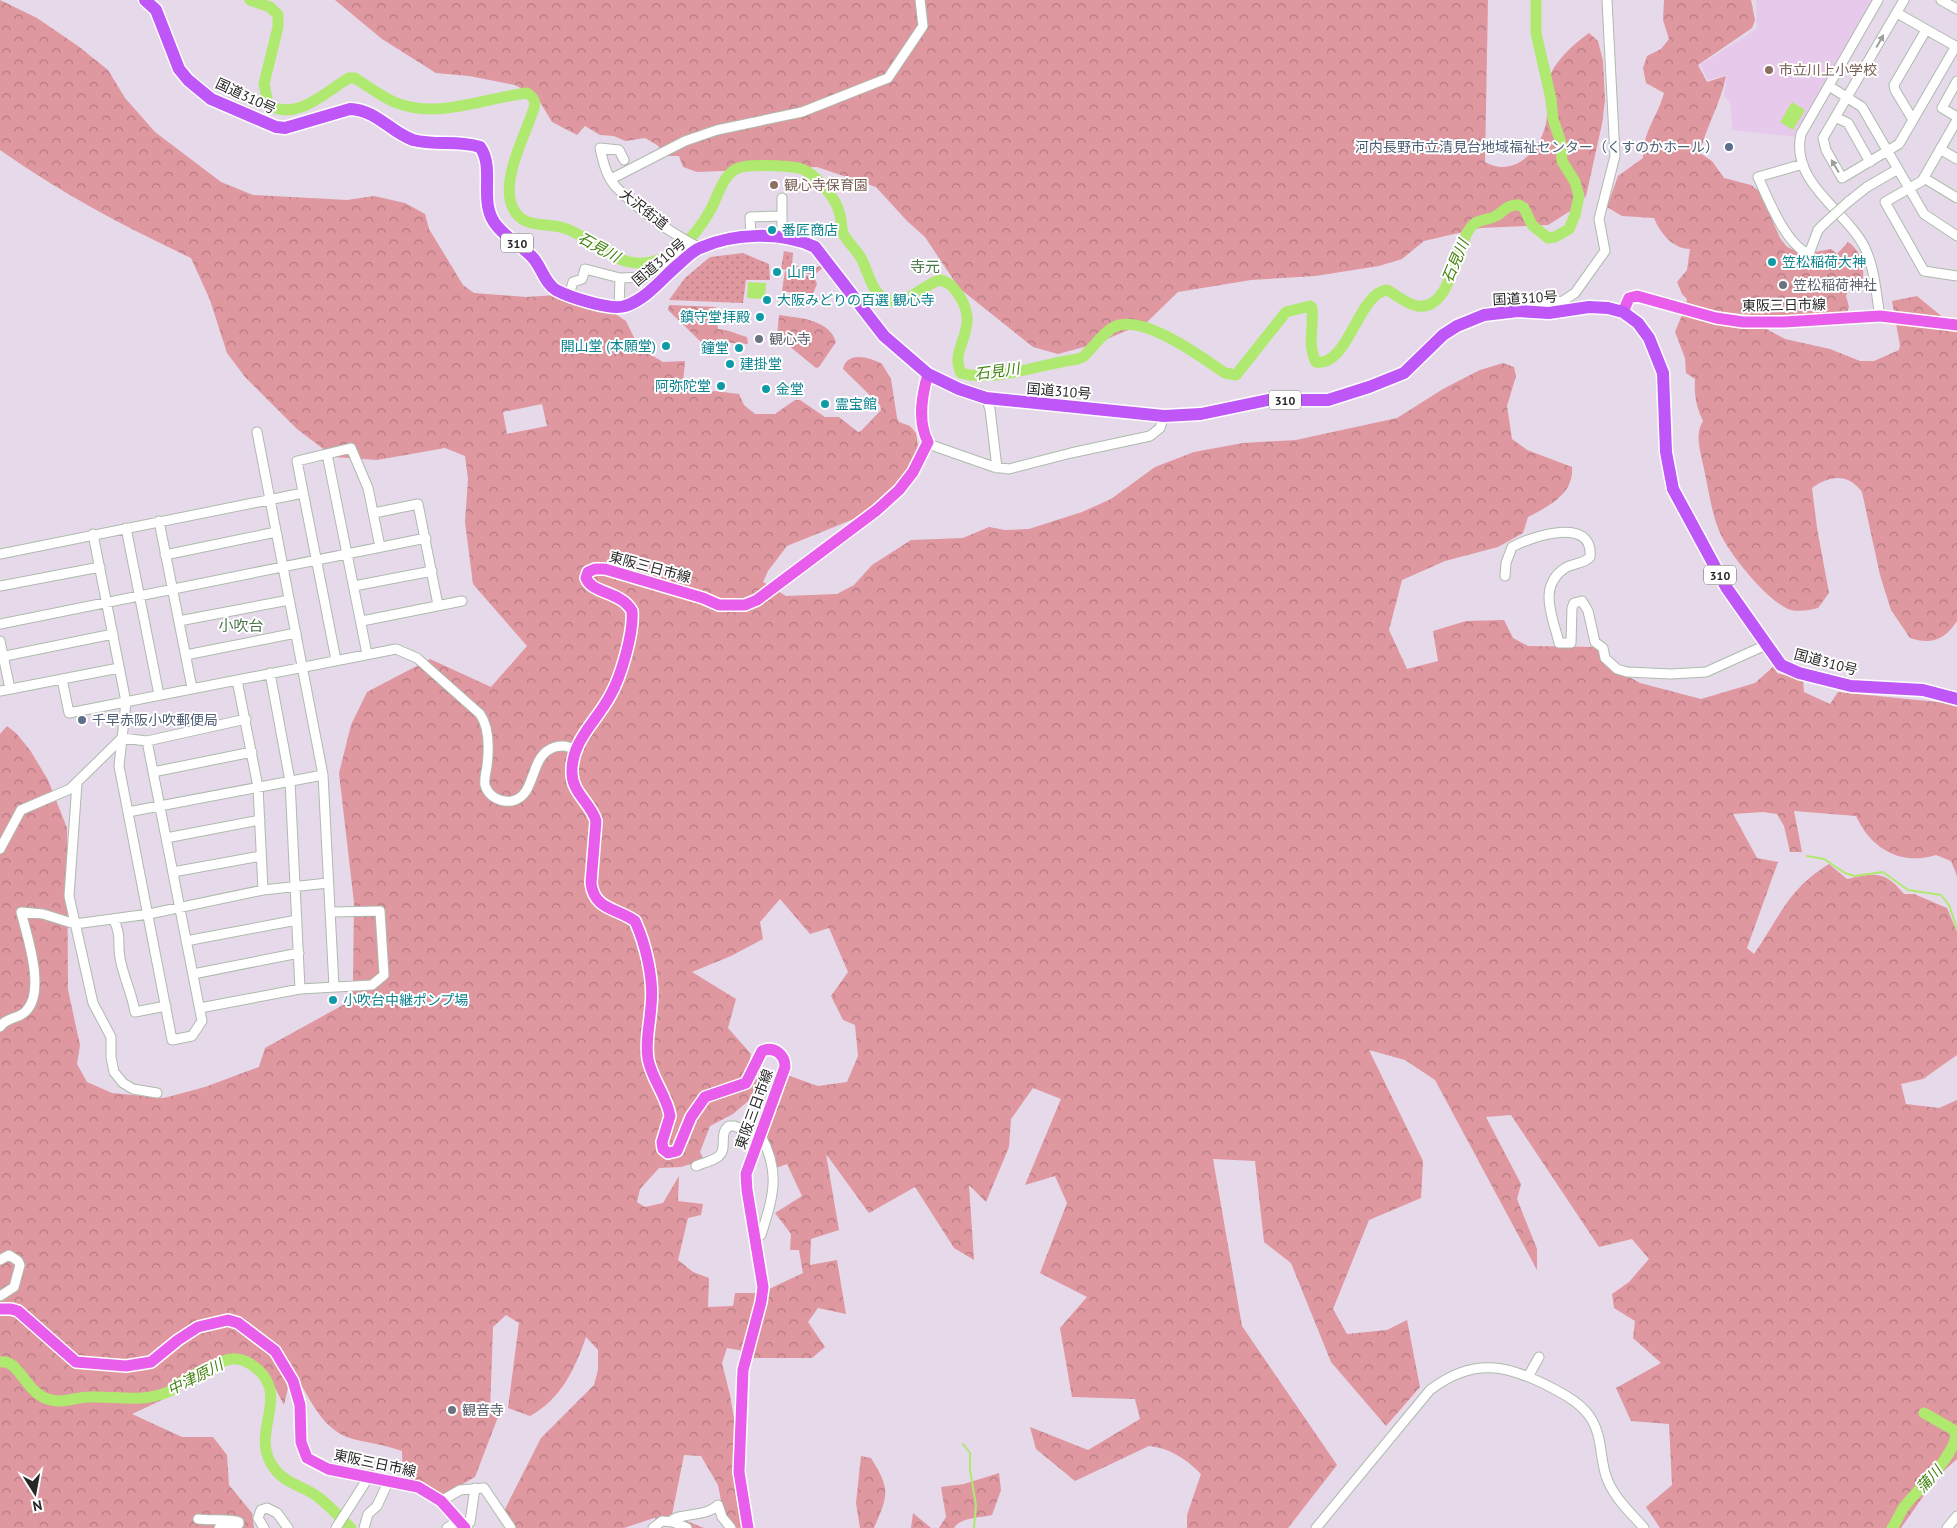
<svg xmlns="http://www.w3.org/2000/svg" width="1957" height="1528" font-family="'PT Sans','Noto Sans JP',sans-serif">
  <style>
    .education { fill: #e7c9eb }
    .forest { fill: url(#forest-crowns); fill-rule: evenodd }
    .garden { fill: url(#garden-dots) }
    .water { fill: #afe96f }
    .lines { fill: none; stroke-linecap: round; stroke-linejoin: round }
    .stream { stroke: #afe96f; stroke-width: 2 }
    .river { stroke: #afe96f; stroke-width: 11 }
    .minor-casing { stroke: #adbbad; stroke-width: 11 }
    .major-casing { stroke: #fff; stroke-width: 14 }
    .highway-casing { stroke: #fff; stroke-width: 15 }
    .minor { stroke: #fff; stroke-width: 9 }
    .major { stroke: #e85deb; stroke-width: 11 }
    .highway { stroke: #bf56f8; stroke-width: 12 }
    .minor-bridge-casing { stroke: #adbbad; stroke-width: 11; stroke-linecap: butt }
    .minor-bridge { stroke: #fff; stroke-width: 9 }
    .oneway { fill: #9e9e9e }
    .education-dot { fill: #8d6e63; stroke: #fff; stroke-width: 2 }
    .service-dot { fill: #5c6f8a; stroke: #fff; stroke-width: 2 }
    .culture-dot { fill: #0f9aa8; stroke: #fff; stroke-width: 2 }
    .worship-dot { fill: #6b7280; stroke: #fff; stroke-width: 2 }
    .labels { text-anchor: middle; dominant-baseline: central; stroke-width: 4; stroke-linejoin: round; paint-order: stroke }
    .shield { fill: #fff; stroke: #686868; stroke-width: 1 }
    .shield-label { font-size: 12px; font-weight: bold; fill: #272727 }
    .education-label { font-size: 14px; fill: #785e54; stroke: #fff; text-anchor: start }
    .street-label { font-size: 14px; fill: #272727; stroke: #fff }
    .service-label { font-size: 14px; fill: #4e5e75; stroke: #fff; text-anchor: end }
    .culture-label { font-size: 14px; fill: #0d838f; stroke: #fff; text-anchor: start }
    .worship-label { font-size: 14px; fill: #5b616d; stroke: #fff; text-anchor: start }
    .water-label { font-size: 15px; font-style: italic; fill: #448412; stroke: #fff }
    .neighbourhood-label { font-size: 15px; fill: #4a764c; stroke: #fff }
  </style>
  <defs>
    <pattern id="forest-crowns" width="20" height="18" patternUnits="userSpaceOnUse" patternTransform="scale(1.25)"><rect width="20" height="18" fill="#df97a0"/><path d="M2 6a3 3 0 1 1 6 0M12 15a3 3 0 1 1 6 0" fill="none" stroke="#b57b82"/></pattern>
    <pattern id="garden-dots" width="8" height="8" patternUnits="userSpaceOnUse" patternTransform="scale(1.25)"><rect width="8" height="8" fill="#df97a0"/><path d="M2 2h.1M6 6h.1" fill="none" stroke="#b57b82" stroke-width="1.8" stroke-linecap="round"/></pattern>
  </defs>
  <rect width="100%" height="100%" fill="#e6d9ea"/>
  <path class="education" d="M1756,0H1875L1797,137L1732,130L1731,105L1724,96L1727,75L1708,80L1700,65L1757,29Z"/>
  <path class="forest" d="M0,0L37,18L78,46L108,70L125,98L155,132L221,182L253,195L347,200L374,196L405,203L425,214L429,229L463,285L474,293L526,297L557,295L611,311L626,321L639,348L663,362L685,361L683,382L686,391L705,394L714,391L739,394L744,405L755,414H775L795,400H800L825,417H839L858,432L861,431L881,410L880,405L843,369C847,351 869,357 882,364L891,379L897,418L899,422L910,426L916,433L918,446L913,462L895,488L861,516L787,546L768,571L763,582L786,596L837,594L854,585L872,565L911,540L963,538L989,527L1005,530L1029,529L1082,512L1111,499L1155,467L1194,452L1243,443L1296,440L1397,418L1443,389L1480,370L1503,363L1514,367L1516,376L1507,406L1512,439L1527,450L1572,467C1574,494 1549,506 1528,517L1523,533L1498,547L1445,561L1402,580L1389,630L1407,669L1438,661L1433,631L1466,621L1504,620L1513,638L1528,646L1596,647L1607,665L1640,683L1701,699L1755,683L1774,666L1777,673L1803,680L1804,692L1830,704L1838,692L1957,704V876L1951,861L1936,855C1901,866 1871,849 1856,816L1794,811L1802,852H1790L1784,826L1777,814L1763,812L1733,814L1757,858L1778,862L1747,948L1754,954C1780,917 1787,890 1829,864L1847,879C1875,873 1884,870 1904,894H1914L1947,908L1957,932V1055L1923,1079L1901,1084L1906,1104L1939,1108L1957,1100V1459L1936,1478L1901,1528H1660L1646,1507L1672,1485L1669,1424L1631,1421L1616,1388L1661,1363L1633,1338L1635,1321L1614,1308L1612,1294L1629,1282L1649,1259L1632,1239L1599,1247L1511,1115L1486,1117L1521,1184L1517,1199L1537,1249V1270L1435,1080L1405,1060L1369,1050L1423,1161L1421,1198L1369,1220L1333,1309L1347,1334L1387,1330L1407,1320L1420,1387L1386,1426L1331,1362L1291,1263L1264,1242L1255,1161L1213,1159L1242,1326L1337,1465L1288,1528H1187V1515L1201,1474C1186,1459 1170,1448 1149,1446L1075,1481L1036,1449L1030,1427L1088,1450L1140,1419L1135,1399L1072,1397L1060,1328L1087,1297L1040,1273L1067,1203L1055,1176L1025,1185L1061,1099L1033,1088L1011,1119L1009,1147L986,1202L969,1185L974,1260L954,1248L915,1187L869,1213L826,1154L839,1230L811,1239L810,1265L837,1260L846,1314L818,1308L808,1322L825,1347L812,1358H753L769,1289L803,1273L799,1250H790L791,1234L775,1213L802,1196L787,1164L776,1168L775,1156L764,1136L787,1075L818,1086L847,1082L858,1056L855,1025L843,1020L831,996L848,972L829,928L810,934L780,899L760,922L763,939L731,956L692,972L736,999L728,1028L751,1054L745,1085L763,1069L768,1084L733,1114L710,1126L700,1152L704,1160L681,1167L659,1168L640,1189L637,1202L645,1207L663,1203L679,1176L678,1201L703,1204L701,1215L688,1218L678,1260L693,1272L709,1278L708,1307L733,1306L735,1293H757L744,1351L727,1348L722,1363L730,1395L737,1435L744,1528H733L723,1511L718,1485L701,1456L684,1455L672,1515L704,1528H676L654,1518L624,1528H515L504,1511L541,1438L594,1385L598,1370V1350L586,1337C575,1369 561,1399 530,1416L508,1408L519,1323L506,1315L493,1327L490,1411L498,1417L475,1477L440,1497L403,1479L402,1451C385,1445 370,1443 353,1439C327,1432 315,1409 303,1388H288L284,1405L265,1369L245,1357L229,1355L199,1370L162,1400L132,1414L182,1437H213L227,1455L229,1485L252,1513L254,1528H0V734L7,726L16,733L30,750L48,780L67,828L68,990L80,1045L77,1064L87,1082L112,1093L164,1098L205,1087L259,1067L265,1048L343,1005L353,982L354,903L339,773L351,725L367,692L430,659L491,687L527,646L473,584L465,522L468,479L465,456L445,448L377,460L334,457L297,429L245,377L227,353L210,300L191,258C125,227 59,192 0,150ZM542,404L547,426L507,434L503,412Z
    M335,0H1488L1485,162C1516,180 1545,146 1547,116C1548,98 1540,95 1550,75C1559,57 1573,45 1589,33L1598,41L1603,61L1605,100L1602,124L1586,196L1575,208L1548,225L1480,228L1424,241L1402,259L1379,266L1315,276L1251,280L1178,292L1147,322L1095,344L1058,354L1033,347L959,288L925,237L907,221L876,187L817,167L697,172L683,167L679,156H667L657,145L645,138L625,141L614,136L600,135L585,126L577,135L552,122L537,97L515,85L469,76L436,73L382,39Z
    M1664,0H1751L1755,20L1752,28L1698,65L1707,82L1726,76C1721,103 1706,126 1700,153L1712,161L1724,178L1751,185L1759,191L1780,238L1787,247L1803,254L1831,249L1837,254L1848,242C1860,249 1866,269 1862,281L1850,286L1846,296L1849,307L1847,312C1792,316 1739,320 1686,303L1687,299L1682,294L1677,282L1687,270L1690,249C1673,249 1660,233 1654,218L1622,216L1607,207L1618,176L1643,158C1642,133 1658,116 1664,93L1646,83L1643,68L1647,56L1661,49L1669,39L1663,20Z
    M1917,296L1957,329V621C1945,640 1931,645 1910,638L1891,610L1880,575L1862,492C1848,473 1830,475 1812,488L1817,528L1829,593L1818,608C1810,610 1799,612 1791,610C1769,603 1734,559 1723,539C1712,519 1709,491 1704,469C1701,453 1694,435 1703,421C1696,406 1694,395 1695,379L1686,373L1685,358L1675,332L1682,315L1742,328L1766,329L1785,339L1830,349L1860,361H1874L1899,350L1900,345L1892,301Z
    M669,305L716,307L718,329C730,330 736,334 747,337L748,344L700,341L668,310Z
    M779,315C799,318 829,319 836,342L819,367L816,368L777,336Z
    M861,1456L871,1458C891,1490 888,1495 874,1528H860L856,1503Z
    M999,1473L1001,1490L992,1515C980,1518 961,1517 954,1528H939L946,1517L941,1487L964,1484Z
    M913,1513L931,1528H911Z"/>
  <path class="garden" d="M784,251L793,253L792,265L813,270L822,264L824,267L814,275L781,269Z
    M743,253L769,264L770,280H746L743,303L669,300L685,278L710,257Z
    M785,271L814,277L817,284L812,296L782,291Z"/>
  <path class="water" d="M1792,102L1805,110L1793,130L1780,122Z
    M748,282L766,283L765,299L747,298Z"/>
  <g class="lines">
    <path class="stream" d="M1807,856L1824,859L1845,873L1854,876L1883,872L1908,890L1941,895L1949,905L1957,929
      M963,1444L970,1453V1470L976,1505L974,1528"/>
    <path class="river" d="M250,0L270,7L278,15V27L264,84L268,104C296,123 326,91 349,78H355C367,86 381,96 394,102C438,120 483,98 527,93C534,97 536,101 534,108C526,134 501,178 512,206C522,231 547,221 567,229C602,243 621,276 664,258C684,250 702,226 712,207C718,195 723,176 736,169C746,163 787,166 799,168C815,172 837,199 840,215C842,221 841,227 843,233C847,242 856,249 861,258C869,272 872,300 893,301C911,302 923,285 940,280C950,282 954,288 960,297C981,330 948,348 961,373C994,383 1044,363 1078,359L1083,357C1093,348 1102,333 1114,327C1143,313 1201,357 1225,373L1236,375L1286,312L1310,306L1312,308C1314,326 1307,346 1316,362C1348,368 1358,293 1387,290C1397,295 1407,305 1418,306C1454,310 1455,239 1474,224C1480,219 1489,220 1496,216C1504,211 1508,204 1519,205L1524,208L1532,225L1548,238L1555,237L1569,229L1575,215L1579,196L1575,182L1562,161L1561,143L1553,119L1551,99L1536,33V0
      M0,1362C22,1358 25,1401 59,1401C69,1401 79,1397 89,1397C116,1396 142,1403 168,1392C174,1390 177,1384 183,1381C197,1373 216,1362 231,1359C238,1358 247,1361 252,1365C295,1395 247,1432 274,1468C285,1484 304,1486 318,1497C330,1506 340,1518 351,1528
      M1892,1528C1897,1522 1899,1514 1904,1507C1917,1490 1957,1455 1956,1432L1952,1429L1924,1413"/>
    <defs>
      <path id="minor" d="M1878,0L1801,134C1790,183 1846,210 1865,248C1875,269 1876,294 1880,316
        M1904,0L1823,138L1826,150L1842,178L1899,144L1956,46
        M1941,0L1957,9
        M1897,13L1957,47
        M1957,81L1942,108L1957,117
        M1829,86L1862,107L1924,214L1957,236
        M1837,118L1848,123L1870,162
        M1913,120L1895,90L1894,85L1926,30
        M1957,120L1922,181L1885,202L1924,271L1957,276
        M1940,149L1957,159
        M624,160L619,150L600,148C603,161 606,176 616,187C636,208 673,235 700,248
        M1803,164L1758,177C1768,199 1786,245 1809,254L1818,230L1826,222
        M1924,178L1957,198
        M612,181L615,177L685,141L717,130L802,112L888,78L923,26L920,0
        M782,198V238
        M1848,202L1867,187L1898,169
        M751,237L750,217L782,216
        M569,295L573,282L582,279L585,269L620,278L646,277L662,263L692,248
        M619,308L620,278
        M1535,312L1541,304L1563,301L1575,293L1605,251L1599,219L1615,156L1607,0
        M986,398L990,409L997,468
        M257,432L323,775L334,987
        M928,442L931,445L994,467L1009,469L1071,453L1150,436L1160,428L1164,416
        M327,454L367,654
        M374,513L418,504L438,605
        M159,521L192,688
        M126,528L159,695
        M93,534L126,702L119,766L172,1040L192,1036L202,1021L147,741
        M0,554L303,493
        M165,555L276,532
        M1505,576L1506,563L1512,547C1532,536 1594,516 1590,557C1584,564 1573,563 1565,568C1537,587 1553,617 1559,643H1571L1572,608L1574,603L1582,601L1588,611L1595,642L1603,648L1605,658L1617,669L1627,672L1671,674L1706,672L1766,645
        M0,586L100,567
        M354,586L432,571
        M179,621L289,600
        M362,621L462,601
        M0,624L426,538
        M0,641L10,689
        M186,655L296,633
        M0,657L113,634
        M336,660L297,461L351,448L368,488L380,547
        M270,673L290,781L300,989
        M62,679L69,713L396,649L417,658L480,714C490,728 489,749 487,766C486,772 484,778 485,785C488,796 500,803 512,801C538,795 528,755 555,747C563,745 568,746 576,750
        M237,680L258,787L263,890
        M0,691L119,668
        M153,772L252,752
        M77,783L69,896L93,1003L111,1037V1057L114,1072L123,1083L133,1089L157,1093
        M128,812L323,775
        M166,838L260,820
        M0,849L21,810L70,789L122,738L147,741L246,719
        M173,872L261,856
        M114,920C122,938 117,942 120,958C123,976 132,993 135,1012L166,1006
        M186,941L297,920
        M193,974L299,953
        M200,1008L300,989L372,985L384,975L380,911L332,912
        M0,1027C6,1017 19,1019 26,1011C46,991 27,936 21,912L43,914L75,924L149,914L263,890L328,883
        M696,1166C703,1163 713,1161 719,1156C728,1148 718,1134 729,1126H734L761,1136C781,1173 773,1197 761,1235L755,1236
        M0,1260L9,1255L18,1261L20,1265L14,1287L0,1296
        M1529,1375L1539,1357
        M441,1501L460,1490L484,1488L511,1528
        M198,1519C210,1521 231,1518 239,1522V1524L219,1528
        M670,1522C678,1512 705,1518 718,1505L722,1517L731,1528
        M465,1527L470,1522L475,1488
        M264,1528L258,1518L261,1510L267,1508L277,1513L288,1528
        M336,1528L370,1475
        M364,1528L368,1514L377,1506L389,1480
        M447,1528L459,1520
        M653,1528L662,1521L673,1522L687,1528
        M1316,1528L1430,1390C1474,1356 1509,1365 1554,1389C1569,1397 1583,1405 1592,1420C1602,1437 1600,1458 1606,1476C1613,1497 1630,1512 1644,1528
        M1947,1528L1957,1516"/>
      <path id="major" d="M1623,312L1629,298L1637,296L1716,318L1743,322H1784L1880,316L1957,325
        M0,1309H11L18,1311L76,1362L126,1366L151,1362L178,1340L198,1327L228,1320L238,1323L275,1351L293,1381L300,1405L301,1442L307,1458L328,1469L418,1487L441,1501L465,1528
        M748,1528L739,1472L743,1370L761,1302L763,1287L747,1190L746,1174L785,1067C785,1054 774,1046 762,1051L746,1083L705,1097L691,1117L677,1151L668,1153L663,1149L662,1142L670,1116C667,1096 652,1080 648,1059C645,1041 650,1024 651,1006C654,980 646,945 635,921C617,908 594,910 591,883L596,821C591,803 572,793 572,773C571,741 596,722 610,696C621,677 634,632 632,611C621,591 592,594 586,578L588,572L595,569H605L703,598L719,605H745L757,600L877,510L899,490L913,472L928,442C917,421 922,395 928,374"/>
      <path id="highway" d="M145,0L156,10L179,69L188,80L211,99L276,127L285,128L350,109C377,110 390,132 413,140C435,146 458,140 480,147C496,169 477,203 497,226C507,239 523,246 534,259C542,269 545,283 556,290C569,297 612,311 625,306C647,299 662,278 679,264C685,259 692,251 700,248C733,233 782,231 815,247L884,336L928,374L959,389L986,398L1164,416L1201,414L1268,400H1328L1369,387L1404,373L1443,335L1457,326L1484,315L1518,311L1549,313L1589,307L1608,308L1623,312L1638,323L1649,338L1663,373L1666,452L1673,489L1726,587L1781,665L1799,673L1851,686L1923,690L1957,699"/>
    </defs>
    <use href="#minor" class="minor-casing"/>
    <use href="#major" class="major-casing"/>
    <use href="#highway" class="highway-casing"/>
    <use href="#minor" class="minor"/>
    <use href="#major" class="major"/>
    <use href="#highway" class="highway"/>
    <defs>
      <path id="minor-bridge" d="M1826,222L1848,202"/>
    </defs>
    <use href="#minor-bridge" class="minor-bridge-casing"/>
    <use href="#minor-bridge" class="minor-bridge"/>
  </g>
  <defs><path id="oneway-solid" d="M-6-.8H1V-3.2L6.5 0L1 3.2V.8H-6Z" transform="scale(1.25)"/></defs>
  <g class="oneway">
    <use href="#oneway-solid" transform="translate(1880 41) rotate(-60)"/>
    <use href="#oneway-solid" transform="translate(1835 166) rotate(-121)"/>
  </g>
  <g class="education-dot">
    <circle cx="1769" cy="70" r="5"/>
    <circle cx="774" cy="185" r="5"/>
  </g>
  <g class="service-dot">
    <circle cx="1729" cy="147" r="5"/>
    <circle cx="82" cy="720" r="5"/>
  </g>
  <g class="culture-dot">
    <circle cx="772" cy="230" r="5"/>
    <circle cx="1772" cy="262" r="5"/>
    <circle cx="777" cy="272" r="5"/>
    <circle cx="767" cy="300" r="5"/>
    <circle cx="760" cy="317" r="5"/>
    <circle cx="666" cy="346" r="5"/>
    <circle cx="739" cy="348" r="5"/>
    <circle cx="730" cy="364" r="5"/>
    <circle cx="721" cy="386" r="5"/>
    <circle cx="766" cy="389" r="5"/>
    <circle cx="825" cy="404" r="5"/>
    <circle cx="333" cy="1000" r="5"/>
  </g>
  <g class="worship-dot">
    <circle cx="1783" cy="285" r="5"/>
    <circle cx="759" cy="339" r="5"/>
    <circle cx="452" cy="1410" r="5"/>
  </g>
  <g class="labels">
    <g class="shield">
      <rect x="501" y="233.5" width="32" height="19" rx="4"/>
      <rect x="1269" y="390.5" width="32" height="19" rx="4"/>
      <rect x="1704" y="565.5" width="32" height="19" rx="4"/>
    </g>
    <g class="shield-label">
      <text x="517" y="243">310</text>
      <text x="1285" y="400">310</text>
      <text x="1720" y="575">310</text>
    </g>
    <g class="education-label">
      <text x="1779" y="70">市立川上小学校</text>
      <text x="784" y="185">観心寺保育園</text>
    </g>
    <g class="street-label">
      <text transform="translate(246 96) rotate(25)">国道310号</text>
      <text transform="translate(644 209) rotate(38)">大沢街道</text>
      <text transform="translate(659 262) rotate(-40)">国道310号</text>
      <text transform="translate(1525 298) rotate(-3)">国道310号</text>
      <text transform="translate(1784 305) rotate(-1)">東阪三日市線</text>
      <text transform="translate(1059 391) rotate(5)">国道310号</text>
      <text transform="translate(650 567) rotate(15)">東阪三日市線</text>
      <text transform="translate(1826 662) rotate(15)">国道310号</text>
      <text transform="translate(754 1109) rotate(-70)">東阪三日市線</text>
      <text transform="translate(375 1463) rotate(12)">東阪三日市線</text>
    </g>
    <g class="service-label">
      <text x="1719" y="147">河内長野市立清見台地域福祉センター（くすのかホール）</text>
      <text x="92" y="720" text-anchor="start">千早赤阪小吹郵便局</text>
    </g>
    <g class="culture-label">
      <text x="782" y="230">番匠商店</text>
      <text x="1782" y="262">笠松稲荷大神</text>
      <text x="787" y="272">山門</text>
      <text x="777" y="300">大阪みどりの百選 観心寺</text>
      <text x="750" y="317" text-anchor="end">鎮守堂拝殿</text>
      <text x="656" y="346" text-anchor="end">開山堂 (本願堂)</text>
      <text x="729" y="348" text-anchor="end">鐘堂</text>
      <text x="740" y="364">建掛堂</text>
      <text x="711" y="386" text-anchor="end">阿弥陀堂</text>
      <text x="776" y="389">金堂</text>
      <text x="835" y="404">霊宝館</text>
      <text x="343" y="1000">小吹台中継ポンプ場</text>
    </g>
    <g class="worship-label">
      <text x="1793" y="285">笠松稲荷神社</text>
      <text x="769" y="339">観心寺</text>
      <text x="462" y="1410">観音寺</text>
    </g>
    <g class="water-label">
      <text transform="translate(599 247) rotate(29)">石見川</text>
      <text transform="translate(1455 261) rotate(-67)">石見川</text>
      <text transform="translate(997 371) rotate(-8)">石見川</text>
      <text transform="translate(195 1377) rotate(-27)">中津原川</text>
      <text transform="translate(1929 1479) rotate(-48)">蒲川</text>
    </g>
    <g class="neighbourhood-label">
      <text x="925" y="266">寺元</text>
      <text x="241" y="625">小吹台</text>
    </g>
  </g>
  <g transform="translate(35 1493) rotate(169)" stroke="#ffffff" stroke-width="4" paint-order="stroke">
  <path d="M0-4L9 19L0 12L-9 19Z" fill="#272727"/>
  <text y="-8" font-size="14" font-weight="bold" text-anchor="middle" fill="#272727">N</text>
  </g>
</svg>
